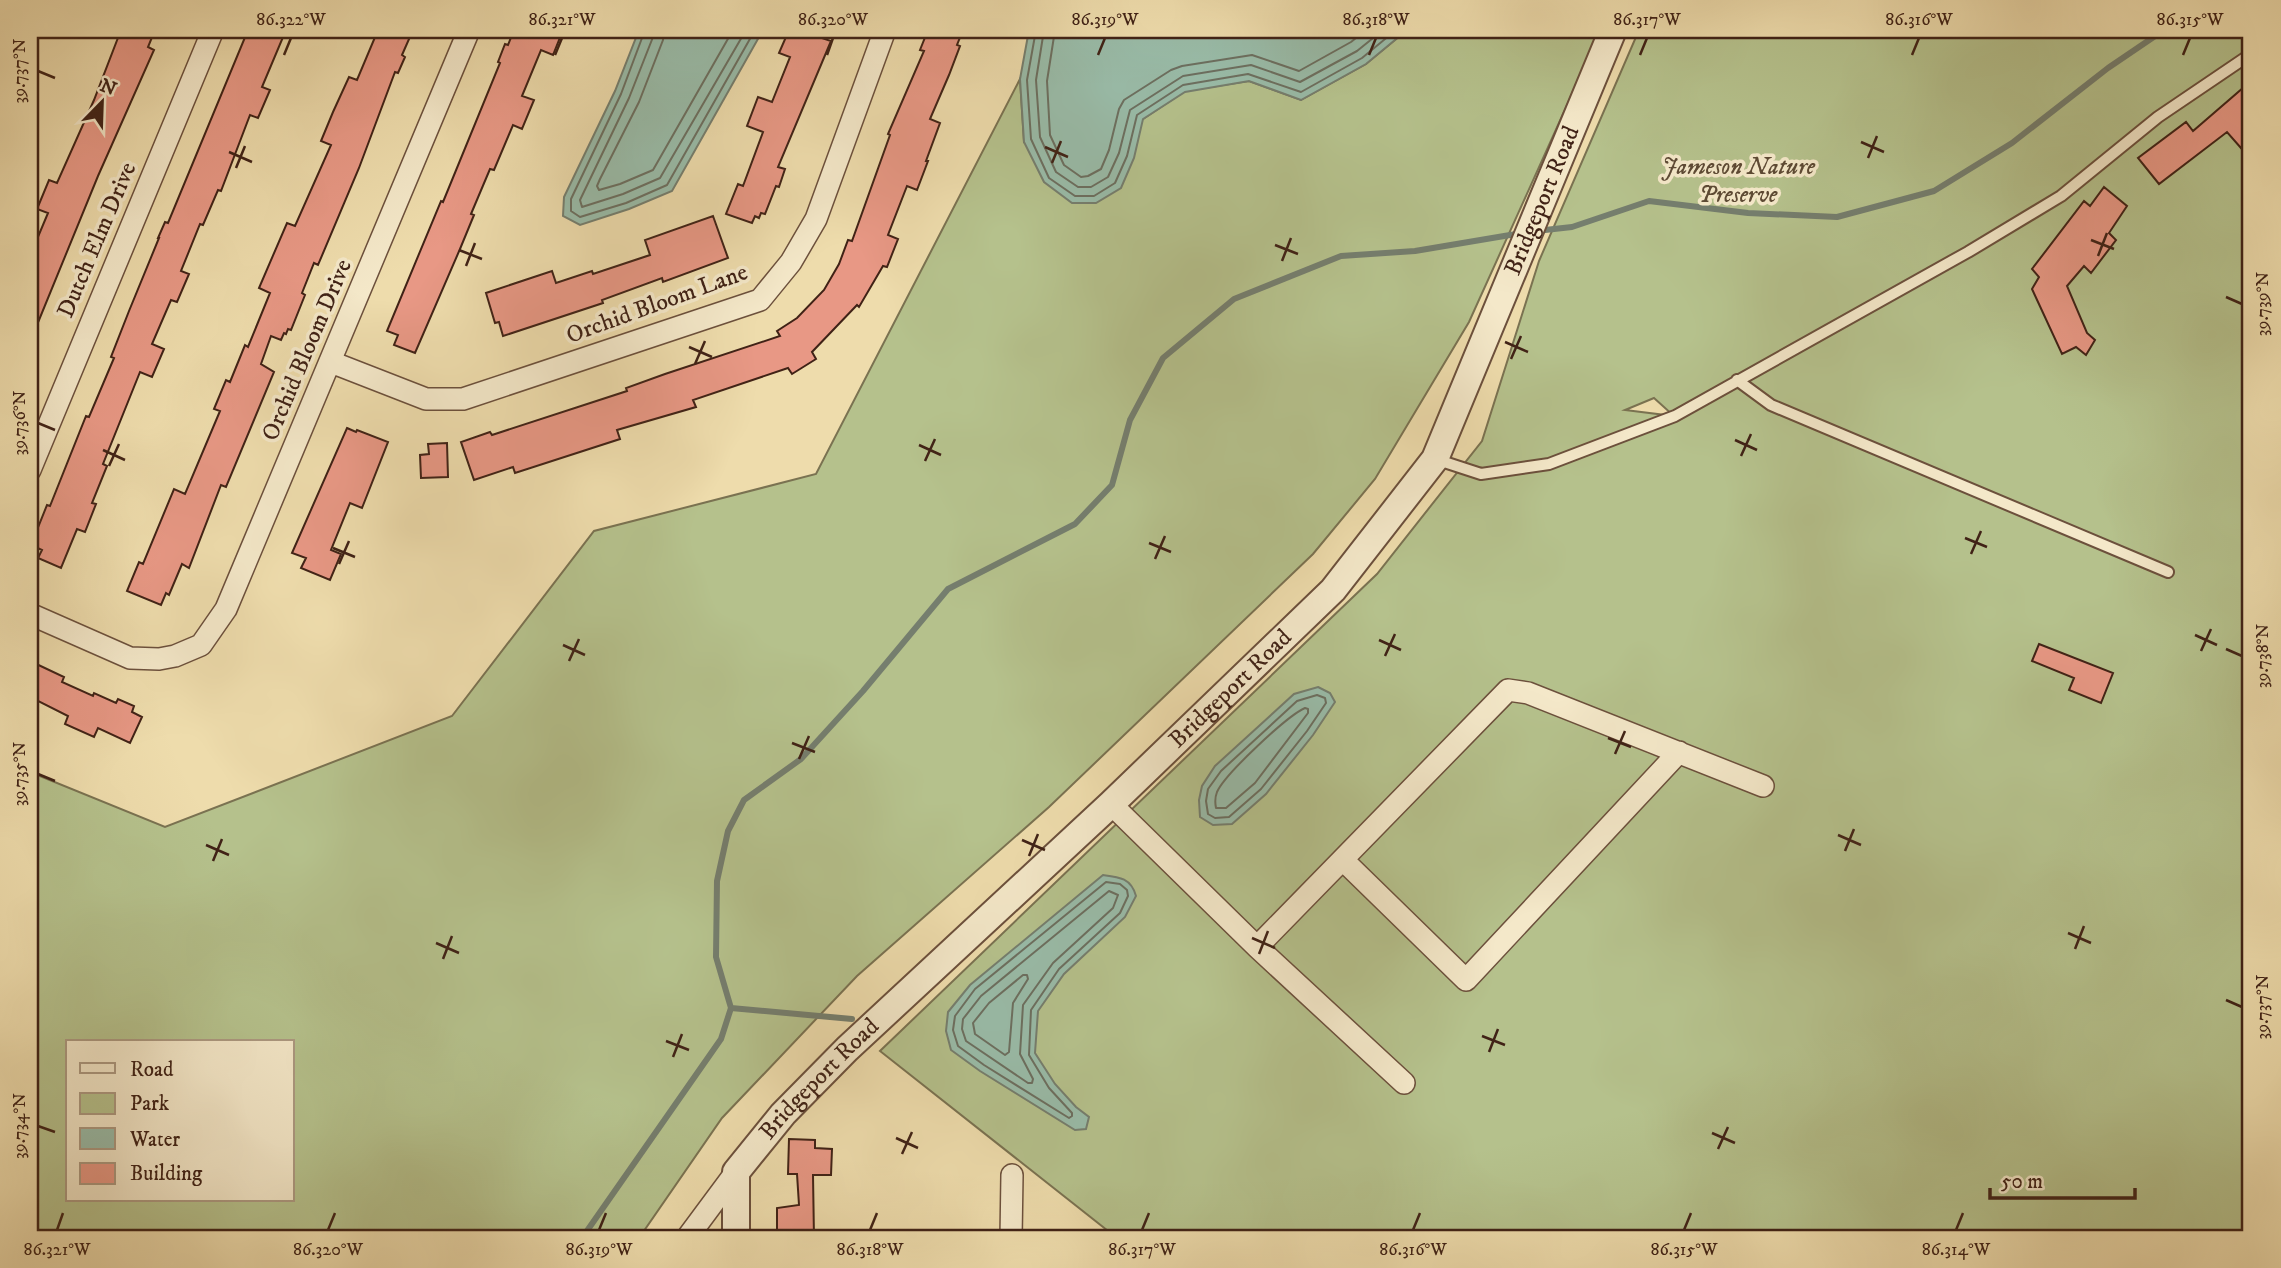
<svg xmlns="http://www.w3.org/2000/svg" width="2281" height="1268" font-family="'IM FELL DW Pica',serif">
  <style>
    .green { fill: #b5c18c; stroke: #7a7251; stroke-width: 2; fill-rule: evenodd }
    .water { fill: #99bca9; stroke: #757e6e; stroke-width: 2 }
    .lines { fill: none; stroke-linecap: round; stroke-linejoin: round }
    .shore { stroke: #6c6f60; stroke-width: 2 }
    .stream { stroke: #757e6e; stroke-width: 6 }
    .building { fill: #e89885; stroke: #402216; stroke-width: 2 }
    .service-casing { stroke: #6c503c; stroke-width: 14 }
    .minor-casing { stroke: #6c503c; stroke-width: 24 }
    .tertiary-casing { stroke: #6c503c; stroke-width: 30 }
    .service { stroke: #f4e8c9; stroke-width: 10 }
    .minor { stroke: #f4e8c9; stroke-width: 21 }
    .tertiary { stroke: #f4e8c9; stroke-width: 26 }
    .ticks { fill: none; stroke: #402216; stroke-width: 2.5 }
    .labels { text-anchor: middle; dominant-baseline: central; stroke-width: 7; stroke-linejoin: round; paint-order: stroke }
    .park-label { font-size: 24px; font-style: italic; fill: #5d4a34; stroke: #f4e8c9 }
    .street-label { font-size: 24px; fill: #402216; stroke: #f4e8c9 }
    .neatline { fill: none; stroke: #402216; stroke-width: 2.5 }
    .ticks-label { font-size: 18px; text-anchor: middle; fill: #402216 }
  </style>
  <rect width="100%" height="100%" fill="#eedcac"/>
  <filter id="stains"><feTurbulence type="fractalNoise" baseFrequency=".00286" numOctaves="4"/><feColorMatrix values="0 0 0 0 .2 0 0 0 0 .09 0 0 0 0 .02 0 0 0 .5 -.17"/></filter>
  <radialGradient id="worn" r=".72"><stop offset=".6" stop-color="#630" stop-opacity="0"/><stop offset="1" stop-color="#630" stop-opacity=".3"/></radialGradient>
  <path class="green" d="M1407,30H1599L1568,103L1469,322L1375,479L1313,554L1049,807L857,976L722,1118L639,1238H30V772L165,827L452,716L594,531L816,474L1020,79L1024,142L1143,119L1185,91L1249,81L1301,100L1366,64ZM68,1042H292V1200H68Z
    M1639,30H2251V1238H1117L880,1051L1377,574L1482,441L1539,261ZM1654,398L1674,416L1625,410Z"/>
  <path class="water" d="M639,30H763L672,191L629,209L580,225L563,216L564,197L615,91Z
    M1029,30H1407L1366,64L1301,100L1249,81L1185,92L1143,119L1134,158L1121,188L1096,203H1072L1044,182L1024,142L1020,79Z
    M1318,687L1330,693L1335,702L1313,735L1266,794L1232,824L1213,825L1200,817L1199,800L1202,786L1215,766L1294,694Z
    M1103,875C1119,877 1131,878 1136,896L1125,917L1064,974L1038,1011L1035,1053L1055,1084L1076,1107L1089,1117L1086,1129L1075,1130L980,1071L951,1050L946,1031L948,1012L970,985Z"/>
  <g class="lines">
    <path class="shore" d="M645,30L621,94L571,199V211L580,217L626,203L667,185L755,30
      M654,30L653,37L629,98L580,200L582,207L623,194L660,178L746,30
      M664,30L663,40L639,102L600,179L597,186L599,190L620,184L653,170L733,30
      M1036,30L1027,80L1031,139L1049,178L1075,196H1094L1115,183L1127,156L1137,115L1183,85L1248,74L1301,92L1362,58L1396,30
      M1044,30L1036,80L1040,137L1056,172L1078,187H1091L1108,177L1119,153L1130,110L1183,76L1251,65L1300,82L1357,51L1383,30
      M1055,30L1047,81L1050,135L1064,165L1081,177L1088,176L1101,169L1109,150L1119,109L1124,100L1171,70L1182,66L1252,55L1299,71L1351,42L1366,30
      M1317,695L1325,698L1326,703L1307,731L1261,789L1229,817L1215,818L1208,814L1206,801L1208,789L1221,771L1297,701Z
      M1305,708L1308,709V713L1255,783L1226,808H1216C1215,803 1215,797 1217,792C1225,774 1287,716 1305,708Z
      M1106,882L1120,884L1127,890L1128,896L1120,913L1059,969L1031,1010L1029,1055L1049,1088L1072,1113V1116L1069,1118L984,1065L958,1046L953,1030L955,1016L975,989Z
      M1109,891L1118,895L1113,908L1053,963L1023,1005L1020,1054L1033,1079L1032,1083H1028L966,1041L962,1029L963,1019L981,996Z
      M1023,975H1027L1028,979L1013,1003L1009,1052L1005,1055L975,1034L973,1023L989,1003Z"/>
    <path class="stream" d="M1536,231L1572,227L1649,201L1748,213L1837,217L1934,191L2012,143L2108,68L2164,30
      M731,1008L852,1019
      M582,1238L721,1039L731,1008L716,957L717,881L728,831L744,800L801,759L863,691L948,589L1075,524L1112,485L1130,420L1163,358L1234,299L1341,256L1415,251L1522,233"/>
  </g>
  <path class="building" d="M121,30H155L148,47L154,50L98,176L30,342V256L48,213L37,209L49,180L57,183L94,100Z
    M248,30H286L262,87L270,90L258,118L250,115L221,191L218,190L203,225L200,224L181,271L189,274L177,302L171,300L152,344L164,349L152,377L140,372L103,464L107,466L92,503L96,504L85,532L77,529L61,568L38,558L42,550L31,545L47,505L50,506L86,416L89,417L114,358L111,357L129,311L159,238H158L165,222L168,223Z
    M378,30H413L402,55L405,57L398,73L395,72L359,168L318,265L314,263L302,293L305,295L291,330L288,329L286,334L284,333L281,340L271,336L261,364L274,372L226,487L221,485L189,568L182,564L169,595L166,593L161,605L127,591L139,562L143,564L174,489L185,494L220,411L214,409L226,380L230,382L245,345L248,347L270,293L259,288L287,223L295,226L331,145L321,141L333,112L349,77L357,80Z
    M514,30H563L553,55L541,50L522,96L534,100L522,129L513,125L494,170L490,169L471,214L474,215L460,249L415,353L394,345L398,335L387,331L441,201L443,202L500,63L498,62L505,44L508,45Z
    M789,30H798L831,41L778,167L785,169L779,187L776,186L765,214L761,213L759,218L755,216L752,223L726,214L738,184L743,186L763,132L747,126L758,97L772,102L790,57L779,53Z
    M928,30H963L957,45L960,46L949,75L930,119L940,123L926,161H928L917,190L907,186L888,235L898,239L887,267L883,266L859,307L857,305L812,352L816,359L792,374L788,368L693,400L696,407L617,430L620,439L515,473L513,467L474,480L461,442L490,432L492,435L627,391L626,388L665,374L780,336L777,331L797,318L824,290L839,264L848,240L852,241L890,135L888,134L924,51L920,50Z
    M2251,81V140L2241,148L2227,132L2159,184L2138,158L2186,122L2193,131Z
    M2104,187L2127,206L2109,233L2116,240L2091,273L2084,266L2067,286L2087,333L2095,340L2086,355L2076,347L2062,354L2032,289L2039,277L2032,269L2084,201L2090,206Z
    M713,216L728,258L663,282L662,278L602,300L603,303L503,336L499,322L495,323L486,293L552,271L556,283L592,271L593,274L650,255L645,240Z
    M347,428L356,432L357,430L388,442L362,508L350,503L331,550L341,554L330,580L301,568L306,558L292,553Z
    M447,443L448,477L421,478L420,455L429,454L428,444Z
    M2039,644L2113,673L2101,703L2069,690L2074,678L2032,661Z
    M30,661L64,677L62,682L93,696L94,693L116,703L118,699L134,706L132,712L142,717L130,743L98,728L94,737L65,724L68,716L30,697Z
    M789,1139L815,1140V1148L832,1149L831,1175H813L814,1238H800V1231H777V1208L799,1205L797,1174H788Z"/>
  <g class="lines">
    <defs>
      <path id="service" d="M1737,380L1771,405L2168,572
        M1435,459L1481,474L1549,464L1675,416L1968,252L2061,196L2158,117L2251,54"/>
      <path id="minor" d="M331,362L426,399H463L760,300L791,262L816,219L885,30
        M30,470L213,30
        M30,614L130,658L159,659L175,656L201,645L226,609L469,30
        M1111,804L1257,947L1404,1083
        M1343,860L1466,980L1679,752
        M1257,947L1508,690L1528,693L1763,786
        M687,1238L736,1172
        M1011,1238L1012,1175"/>
      <g id="tertiary">
        <path id="s1" d="M736,1238V1172L783,1114L847,1049L1111,804L1333,590L1435,459L1613,30"/>
      </g>
    </defs>
    <use href="#service" class="service-casing"/>
    <use href="#minor" class="minor-casing"/>
    <use href="#tertiary" class="tertiary-casing"/>
    <use href="#service" class="service"/>
    <use href="#minor" class="minor"/>
    <use href="#tertiary" class="tertiary"/>
  </g>
  <path class="ticks" d="M284,55L291,38M555,55L562,38M827,55L833,38M1098,55L1105,38M1369,55L1376,38M1640,55L1647,38M1912,55L1919,38M2183,55L2190,38M38,71L55,78M1861,142L1884,152M1045,147L1068,157M229,152L252,162M1868,158L1877,136M1052,163L1061,141M236,168L245,146M2091,240L2114,249M1275,245L1298,254M459,250L482,259M2098,256L2107,233M1282,261L1291,238M466,266L475,243M2226,297L2242,304M1505,342L1528,352M689,347L712,357M1511,359L1521,336M695,364L705,341M38,423L55,430M1735,440L1757,450M919,445L941,455M103,450L125,460M1741,456L1751,434M925,461L935,439M109,466L119,444M1965,538L1987,547M1149,543L1171,552M333,548L355,557M1971,554L1981,531M1155,559L1165,536M339,564L349,541M2195,635L2217,645M1379,640L1401,650M563,645L585,655M2226,649L2242,656M2201,651L2211,629M1385,656L1395,634M569,661L579,639M1608,738L1631,747M792,743L815,752M1615,754L1625,731M799,759L809,736M38,774L55,781M1838,835L1861,845M1022,840L1045,850M206,845L229,855M1845,851L1854,829M1029,856L1038,834M213,861L222,839M2068,933L2091,943M1252,938L1275,948M436,943L459,953M2075,949L2084,926M1259,954L1268,931M443,959L452,936M2226,1000L2242,1007M1482,1036L1505,1045M666,1041L689,1050M1489,1052L1498,1029M673,1057L682,1034M38,1126L55,1132M1712,1133L1735,1143M896,1138L918,1148M1718,1149L1728,1127M902,1154L912,1132M57,1230L63,1213M328,1230L335,1213M599,1230L606,1213M870,1230L877,1213M1142,1230L1149,1213M1413,1230L1420,1213M1684,1230L1691,1213M1956,1230L1963,1213"/>
  <g class="labels">
    <g class="park-label">
      <text x="1738" y="167">Jameson Nature<tspan x="1738" dy="28">Preserve</tspan></text>
    </g>
    <g class="street-label">
      <text stroke="none"><textPath href="#s1" startOffset="1346">Bridgeport Road</textPath></text>
      <text transform="translate(97 240) rotate(-67)">Dutch Elm Drive</text>
      <text transform="translate(657 304) rotate(-20)">Orchid Bloom Lane</text>
      <text transform="translate(307 350) rotate(-67)">Orchid Bloom Drive</text>
      <text stroke="none"><textPath href="#s1" startOffset="758">Bridgeport Road</textPath></text>
      <text stroke="none"><textPath href="#s1" startOffset="191">Bridgeport Road</textPath></text>
    </g>
  </g>
  <rect width="2281" height="1268" fill="none" stroke="#eedcac" stroke-width="77"/>
  <rect x="66" y="1040" width="228" height="161" fill="#f4e8c9" stroke="#ac9981" stroke-width="2"/>
  <rect x="80" y="1063" width="35" height="10" fill="#f4e8c9" stroke="#ac9981" stroke-width="2"/>
  <text x="130" y="1076" font-size="21" fill="#402216">Road</text>
  <rect x="80" y="1093" width="35" height="21" fill="#b5c18c" stroke="#ac9981" stroke-width="2"/>
  <text x="130" y="1110" font-size="21" fill="#402216">Park</text>
  <rect x="80" y="1128" width="35" height="21" fill="#99bca9" stroke="#ac9981" stroke-width="2"/>
  <text x="130" y="1146" font-size="21" fill="#402216">Water</text>
  <rect x="80" y="1163" width="35" height="21" fill="#e89885" stroke="#ac9981" stroke-width="2"/>
  <text x="130" y="1180" font-size="21" fill="#402216">Building</text>
  <g transform="translate(102 102) rotate(23)" stroke="#f4e8c9" stroke-width="5" paint-order="stroke">
  <path d="M0-5L12 26L0 18L-12 26Z" fill="#402216"/>
  <text y="-10" font-size="19" font-weight="bold" text-anchor="middle" fill="#402216">N</text>
  </g>
  <path d="M1990 1188v10h145v-10" fill="none" stroke="#402216" stroke-width="3.5"/>
  <text x="2001" y="1188" font-size="21" fill="#402216" stroke="#f4e8c9" stroke-width="5" paint-order="stroke">50 m</text>
  <rect x="38" y="38" width="2204" height="1192" class="neatline"/>
  <g class="ticks-label">
    <text x="291" y="25">86.322°W</text>
    <text x="562" y="25">86.321°W</text>
    <text x="833" y="25">86.320°W</text>
    <text x="1105" y="25">86.319°W</text>
    <text x="1376" y="25">86.318°W</text>
    <text x="1647" y="25">86.317°W</text>
    <text x="1919" y="25">86.316°W</text>
    <text x="2190" y="25">86.315°W</text>
    <text transform="translate(19 71) rotate(-90)" y="6">39.737°N</text>
    <text transform="translate(2262 304) rotate(-90)" y="6">39.739°N</text>
    <text transform="translate(19 423) rotate(-90)" y="6">39.736°N</text>
    <text transform="translate(2262 656) rotate(-90)" y="6">39.738°N</text>
    <text transform="translate(19 774) rotate(-90)" y="6">39.735°N</text>
    <text transform="translate(2262 1007) rotate(-90)" y="6">39.737°N</text>
    <text transform="translate(19 1126) rotate(-90)" y="6">39.734°N</text>
    <text x="57" y="1255">86.321°W</text>
    <text x="328" y="1255">86.320°W</text>
    <text x="599" y="1255">86.319°W</text>
    <text x="870" y="1255">86.318°W</text>
    <text x="1142" y="1255">86.317°W</text>
    <text x="1413" y="1255">86.316°W</text>
    <text x="1684" y="1255">86.315°W</text>
    <text x="1956" y="1255">86.314°W</text>
  </g>
  <rect width="100%" height="100%" filter="url(#stains)"/>
  <rect width="100%" height="100%" fill="url(#worn)"/>
</svg>
